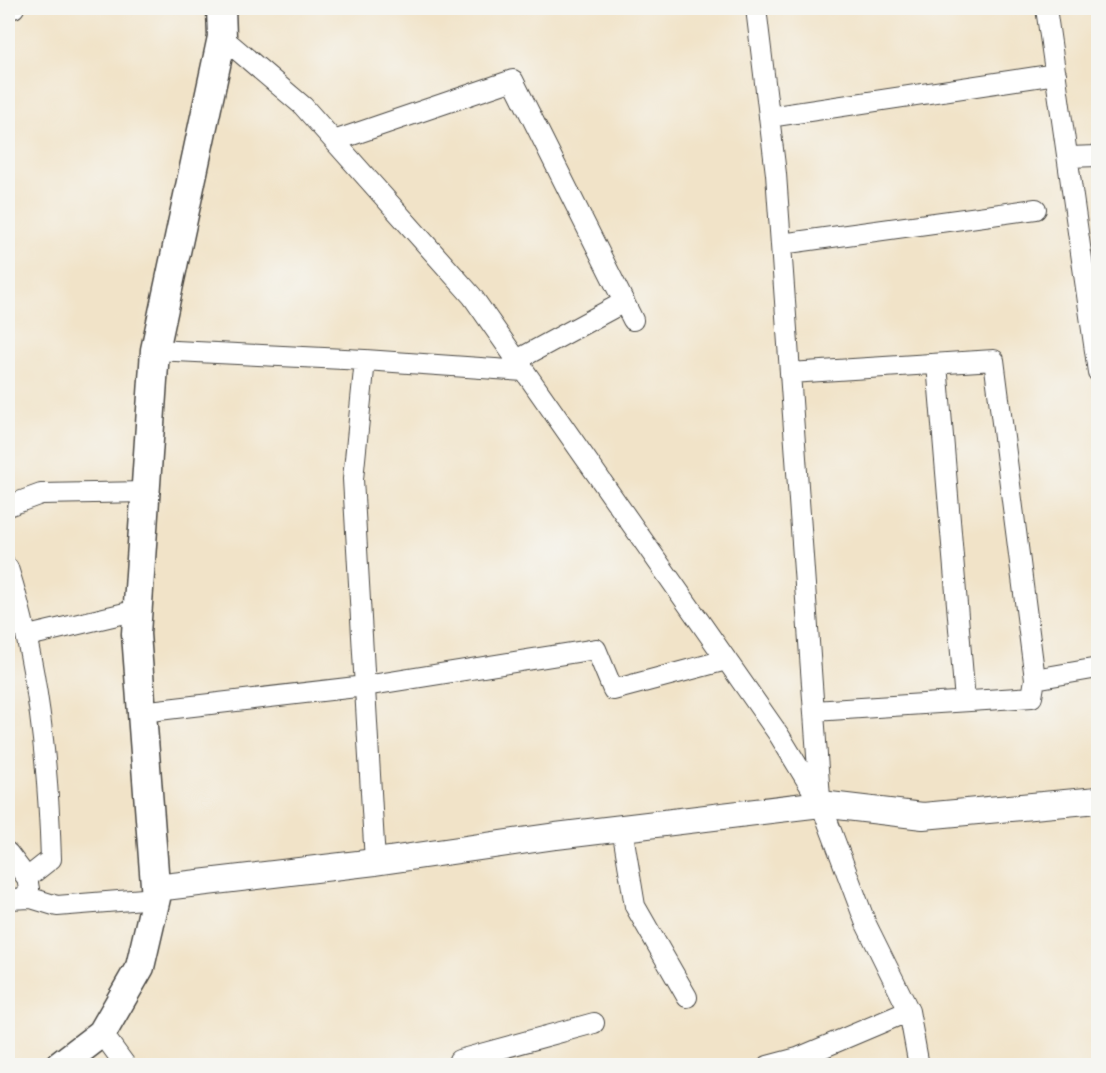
<svg xmlns="http://www.w3.org/2000/svg" width="1106" height="1073" font-family="'IM FELL Great Primer',serif">
  <style>
    .lines { fill: none; stroke-linecap: round; stroke-linejoin: round }
    .minor-casing { stroke: #494743; stroke-width: 22 }
    .tertiary-casing { stroke: #494743; stroke-width: 28 }
    .secondary-casing { stroke: #494743; stroke-width: 31 }
    .minor { stroke: #fff; stroke-width: 20 }
    .tertiary { stroke: #fff; stroke-width: 26 }
    .secondary { stroke: #fff; stroke-width: 28 }
  </style>
  <rect width="100%" height="100%" fill="#f6f6f2"/>
  <filter id="ink" filterUnits="userSpaceOnUse"><feTurbulence type="fractalNoise" baseFrequency=".0167" numOctaves="2"/><feDisplacementMap in="SourceGraphic" scale="12" xChannelSelector="R" yChannelSelector="G"/><feConvolveMatrix kernelMatrix="1 2 1 2 8 2 1 2 1" color-interpolation-filters="sRGB"/></filter>
  <filter id="wash" filterUnits="userSpaceOnUse"><feTurbulence type="fractalNoise" baseFrequency=".008" numOctaves="4" result="noise"/><feDisplacementMap in="SourceGraphic" scale="24" xChannelSelector="R" yChannelSelector="G"/><feGaussianBlur stdDeviation="1.35" result="paint"/><feColorMatrix in="noise" values="0 0 0 0 0 0 0 0 0 0 0 0 0 0 0 0 0 1.4 0 .05"/><feComposite in="paint" operator="in"/></filter>
  <g filter="url(#wash)">
    <rect width="100%" height="100%" fill="#f1e3c8"/>
  </g>
  <g filter="url(#ink)">
    <g class="lines">
      <defs>
        <path id="minor" d="M8,8H14
          M756,8L776,174L820,798
          M1046,8L1098,372
          M222,37L303,106L472,296L779,735L821,804L866,924L909,1011L919,1066
          M769,117L1056,74
          M334,141L513,80L633,320
          M1068,157L1098,156
          M781,244L1036,209
          M155,350L365,360L353,479L375,862
          M365,360L524,371
          M517,360L624,302
          M937,364L965,701
          M790,373L994,360L1035,679L1098,668
          M8,506L41,494L146,492
          M8,568C38,662 48,761 51,859L27,878
          M28,636L138,610
          M814,711L1032,697L1035,679
          M141,712L365,686L596,649L613,690L726,660
          M622,828L635,906L687,997
          M8,853L27,878L29,889
          M8,899L31,898L57,906L156,898
          M102,1033L126,1066
          M460,1066L459,1060L594,1023
          M768,1066L798,1058
          M800,1066L798,1058L909,1011"/>
        <path id="tertiary" d="M156,888L375,862L556,836L821,804L923,816L1098,800"/>
        <path id="secondary" d="M59,1066L102,1033L140,967L156,898L136,634L155,350L222,37L221,8"/>
      </defs>
      <use href="#minor" class="minor-casing"/>
      <use href="#tertiary" class="tertiary-casing"/>
      <use href="#secondary" class="secondary-casing"/>
      <use href="#minor" class="minor"/>
      <use href="#tertiary" class="tertiary"/>
      <use href="#secondary" class="secondary"/>
    </g>
  </g>
  <rect width="1106" height="1073" fill="none" stroke="#f6f6f2" stroke-width="30"/>
</svg>
